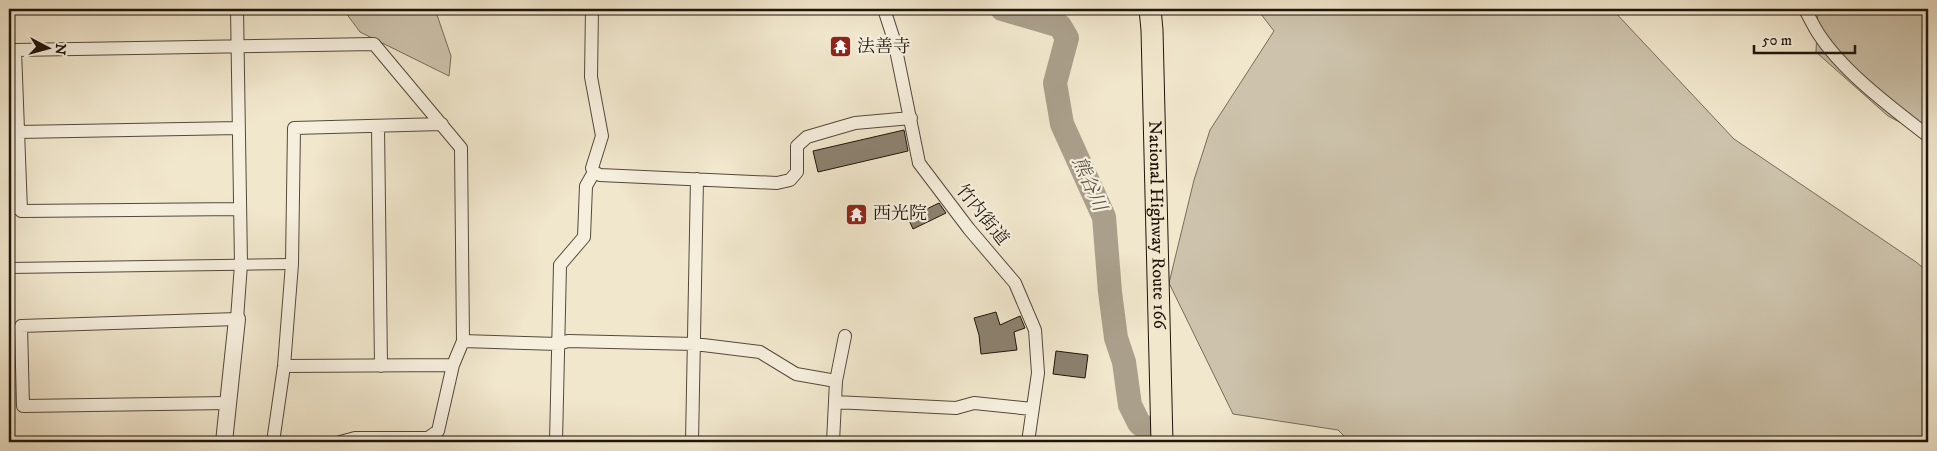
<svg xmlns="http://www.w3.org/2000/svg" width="1937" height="451" font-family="'IM FELL DW Pica','Noto Serif JP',serif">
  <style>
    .green { fill: #cdc3ac; stroke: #766c5c }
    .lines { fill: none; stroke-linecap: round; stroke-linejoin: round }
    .river { stroke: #aa9f8b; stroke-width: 24 }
    .building { fill: #8c8270; stroke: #1f140b }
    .pedestrian-casing { stroke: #54493c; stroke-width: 12 }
    .minor-casing { stroke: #54493c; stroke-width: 14 }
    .tertiary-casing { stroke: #54493c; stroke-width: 18 }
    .trunk-casing { stroke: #1f140b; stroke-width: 23 }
    .pedestrian { stroke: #f6efde; stroke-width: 10 }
    .minor { stroke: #f6efde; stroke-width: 12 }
    .tertiary { stroke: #f6efde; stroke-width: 16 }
    .trunk { stroke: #f1e7cd; stroke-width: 21 }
    .labels { text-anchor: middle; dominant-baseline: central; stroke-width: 4.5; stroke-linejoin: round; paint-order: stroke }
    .poi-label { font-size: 18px; fill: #1f140b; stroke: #f6efde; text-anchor: start }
    .street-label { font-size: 18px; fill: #1f140b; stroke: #f6efde }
    .water-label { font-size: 19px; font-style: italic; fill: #5e5345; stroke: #f6efde }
  </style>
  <rect width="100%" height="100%" fill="#f1e7cd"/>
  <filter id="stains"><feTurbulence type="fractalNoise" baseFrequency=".004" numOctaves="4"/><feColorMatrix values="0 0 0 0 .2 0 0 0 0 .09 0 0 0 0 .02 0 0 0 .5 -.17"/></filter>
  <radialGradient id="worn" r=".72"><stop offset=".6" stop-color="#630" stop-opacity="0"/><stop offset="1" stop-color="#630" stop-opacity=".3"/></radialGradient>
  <path class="green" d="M343,9H435L451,56L449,76L360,32Z
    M1257,9H1612L1734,139L1916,262L1928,272V442H1350L1338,430L1233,414L1169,283L1194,180L1210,130L1274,31Z
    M1818,9H1928V137L1888,116L1816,52Z"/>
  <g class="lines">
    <path class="river" d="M1002,9L1060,26L1067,38L1055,83L1062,124L1104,217L1110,292L1116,338L1124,362L1130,405L1139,423L1148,430"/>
  </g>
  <path class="building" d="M904,130L908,151L818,172L813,151Z
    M939,203L946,213L913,229L908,218Z
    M996,312L1000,325L1020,316L1025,328L1014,332L1017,350L981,354L979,335L974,318Z
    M1056,351L1088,355L1085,378L1053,374Z"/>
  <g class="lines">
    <defs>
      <path id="pedestrian" d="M9,209H20
        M9,268L292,264"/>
      <path id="minor" d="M884,9L894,40L919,163L969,229L1015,283L1035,330L1038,373L1028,442
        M1805,9C1809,17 1813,25 1818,33C1843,72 1892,108 1928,136
        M378,126L381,366
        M18,132L239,128
        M594,172L600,175L777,183L790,180L797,172V146L807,137L855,123L911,118
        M240,209L21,211L15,50L374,44L461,148L463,341L453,365L438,431L428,438H355L340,442
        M463,341L558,344L568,341L695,344L760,352L796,374L836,381
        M284,366L453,365
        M835,402L956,408L974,403L1032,409
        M228,403L23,406L21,326L237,319L241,264L237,9
        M273,442L284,366L292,264L294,128L442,124
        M556,442L560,265L584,237L586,186L594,172L592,168L602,136L591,77L592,9
        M692,442L697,179
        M833,442L836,381L845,336"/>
      <path id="tertiary" d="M224,442L237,319"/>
      <g id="trunk">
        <path id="s1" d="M1150,9L1152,30L1162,442"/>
      </g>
    </defs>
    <use href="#pedestrian" class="pedestrian-casing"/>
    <use href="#minor" class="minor-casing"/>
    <use href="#tertiary" class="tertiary-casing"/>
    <use href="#trunk" class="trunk-casing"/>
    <use href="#pedestrian" class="pedestrian"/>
    <use href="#minor" class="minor"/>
    <use href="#tertiary" class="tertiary"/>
    <use href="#trunk" class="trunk"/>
  </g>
  <defs>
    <symbol id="temple-square" viewBox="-11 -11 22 22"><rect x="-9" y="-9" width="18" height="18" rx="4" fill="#8f2418" stroke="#f6efde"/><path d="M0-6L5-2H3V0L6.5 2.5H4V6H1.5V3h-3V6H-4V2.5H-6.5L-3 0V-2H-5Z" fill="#fff"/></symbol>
  </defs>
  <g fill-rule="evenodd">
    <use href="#temple-square" x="828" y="34" width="25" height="25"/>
    <use href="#temple-square" x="844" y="202" width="25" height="25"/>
  </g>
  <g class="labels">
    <g class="poi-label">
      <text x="857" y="47">法善寺</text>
      <text x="873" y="214">西光院</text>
    </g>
    <g class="street-label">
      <text transform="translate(982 215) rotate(51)">竹内街道</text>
      <text stroke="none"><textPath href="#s1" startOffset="216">National Highway Route 166</textPath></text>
    </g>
    <g class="water-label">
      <text transform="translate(1089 184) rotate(66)">熊谷川</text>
    </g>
  </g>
  <rect width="1937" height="451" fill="none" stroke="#f1e7cd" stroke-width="30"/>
  <rect x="10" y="10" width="1917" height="431" fill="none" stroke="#1f140b" stroke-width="2.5"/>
  <rect x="15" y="15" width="1907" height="421" fill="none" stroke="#1f140b"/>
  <g transform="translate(48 48) rotate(96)" stroke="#f6efde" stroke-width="4" paint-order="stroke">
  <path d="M0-4L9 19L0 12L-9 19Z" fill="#1f140b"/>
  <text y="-8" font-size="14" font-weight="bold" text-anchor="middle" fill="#1f140b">N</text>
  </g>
  <path d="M1754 45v8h101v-8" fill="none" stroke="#1f140b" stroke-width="2.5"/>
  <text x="1762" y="45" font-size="15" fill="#1f140b" stroke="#f6efde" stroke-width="4" paint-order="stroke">50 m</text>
  <rect width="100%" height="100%" filter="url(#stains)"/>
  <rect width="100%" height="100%" fill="url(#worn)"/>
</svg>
